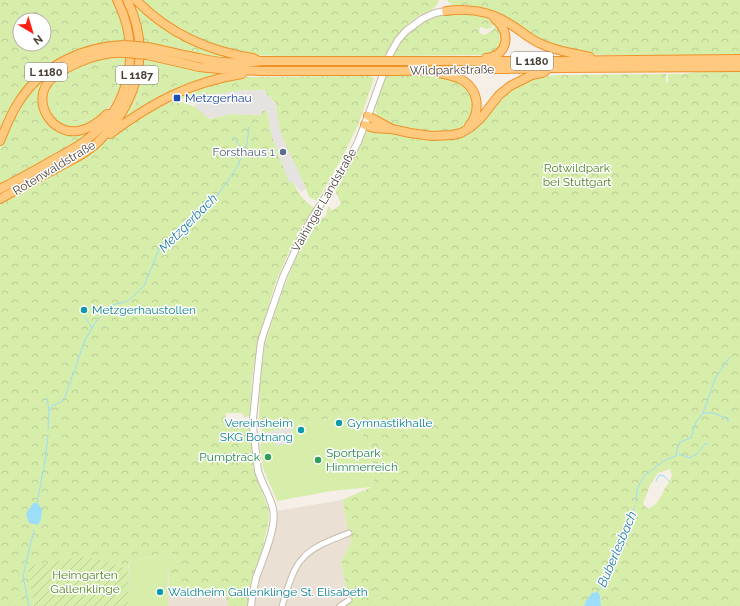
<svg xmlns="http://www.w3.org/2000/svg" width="740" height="606" font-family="Raleway,sans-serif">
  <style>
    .residential { fill: #eae1d4 }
    .green { fill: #d7eeab; fill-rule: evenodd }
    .forest { fill: url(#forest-crowns); fill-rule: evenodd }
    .garden { fill: url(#garden-furrows) }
    .parking { fill: #e6e2df }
    .water { fill: #9cddf9 }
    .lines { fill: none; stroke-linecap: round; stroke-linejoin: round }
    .stream { stroke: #9cddf9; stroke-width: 1 }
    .minor-casing { stroke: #c5b9ab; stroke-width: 7 }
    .tertiary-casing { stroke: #c5b9ab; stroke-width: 8 }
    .trunk-casing { stroke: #f09126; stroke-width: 10 }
    .minor { stroke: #fff; stroke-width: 5 }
    .tertiary { stroke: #fff; stroke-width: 6 }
    .trunk { stroke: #ffca7f; stroke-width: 8 }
    .trunk-bridge-casing { stroke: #f09126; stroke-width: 10; stroke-linecap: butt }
    .trunk-bridge { stroke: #ffca7f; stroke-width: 8 }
    .transit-dot { fill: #1a4fb4; stroke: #fff; stroke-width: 1.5 }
    .service-dot { fill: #5c6f8a; stroke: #fff; stroke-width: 1.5 }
    .culture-dot { fill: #0f9aa8; stroke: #fff; stroke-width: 1.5 }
    .leisure-dot { fill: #2e9e5b; stroke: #fff; stroke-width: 1.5 }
    .labels { text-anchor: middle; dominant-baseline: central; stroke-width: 3; stroke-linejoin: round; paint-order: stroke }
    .shield { fill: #fff; stroke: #807972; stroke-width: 1 }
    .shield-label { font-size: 11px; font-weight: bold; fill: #493f35 }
    .street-label { font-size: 12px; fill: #493f35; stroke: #fff }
    .transit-label { font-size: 12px; fill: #164399; stroke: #fff; text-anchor: start }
    .service-label { font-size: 12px; fill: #4e5e75; stroke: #fff; text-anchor: end }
    .park-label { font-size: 12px; fill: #508320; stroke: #fff }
    .culture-label { font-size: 12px; fill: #0d838f; stroke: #fff; text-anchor: start }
    .leisure-label { font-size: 12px; fill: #27864d; stroke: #fff; text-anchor: start }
    .water-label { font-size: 13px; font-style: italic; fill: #1f7ca8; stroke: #fff }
  </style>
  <defs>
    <pattern id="forest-crowns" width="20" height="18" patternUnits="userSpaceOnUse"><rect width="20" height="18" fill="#d7eeab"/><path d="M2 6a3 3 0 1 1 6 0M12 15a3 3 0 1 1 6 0" fill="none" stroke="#bacd94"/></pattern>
    <pattern id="garden-furrows" width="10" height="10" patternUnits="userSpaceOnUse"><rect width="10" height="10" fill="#d7eeab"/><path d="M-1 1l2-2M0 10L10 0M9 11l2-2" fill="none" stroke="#bacd94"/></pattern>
  </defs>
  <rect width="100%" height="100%" fill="#f5efe7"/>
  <path class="residential" d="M342,500L351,542L341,562L349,603L344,606H252L255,592L276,511Z
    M128,569H168L169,589L226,594L228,606H128Z"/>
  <path class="green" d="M117,56H127C124,79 118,102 99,117C95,120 91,123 86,125C83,126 78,129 74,129C69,128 62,125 56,123L45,105L48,89L58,76L85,63L105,58ZM115,60L122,67C120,88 106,110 86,119C81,121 76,122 71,120C66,119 62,114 58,111L56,98L52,92L61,81L83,68Z
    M142,58L215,73L225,74L218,76L115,127ZM146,69L177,85L133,106L141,92Z
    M350,414L373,452L374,479L372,487L331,491L277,501L263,468L260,448L262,432Z
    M169,553L172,554L177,562L167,570L168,606H128L129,562Z"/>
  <path class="forest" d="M0,0H113L122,23L126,41L50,65L0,133ZM20,20H44V44H20Z
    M130,0H133L155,22L243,59L216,58L141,42L142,33L137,15Z
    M141,0H439C437,10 425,12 417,17C402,27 394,40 385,56H279L252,55L217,47L183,32L156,13Z
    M447,0H740V56L605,55C582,54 555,49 534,37C517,28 502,15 484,9C478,6 472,5 466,5C459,6 451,7 447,0Z
    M444,14C461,14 477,12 493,21L494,24C489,32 487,28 480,27L479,32L482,34L485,35L493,29L496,25L501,29L502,47L487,56H482V55L392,56C405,34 419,21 444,14Z
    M115,60L122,67C120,89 100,122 75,121C70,121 66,120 63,117C56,112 58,105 55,97C55,96 53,94 52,92L61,81L83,68Z
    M152,61C161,62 170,67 175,75C176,78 176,82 177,85L160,94L139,107L136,108L133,107L141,92L145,69Z
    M60,67L51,74L41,112C43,118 49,127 55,129C60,131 87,129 94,129L81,141L0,186V149L6,132L21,106L33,89L42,80Z
    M705,71H740V606H601L600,596L586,601L584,606H344L349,603L341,562L351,542L342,500L372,487L374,479L373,452L350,414L262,432L259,421L260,383L265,343L281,295L297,255L317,221L326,216L328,206L332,211L341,204L335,190L366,133L369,130L393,132L394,133C412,138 433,141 452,139L514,88L528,80L538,77L557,75L666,74V83H668V74H682ZM670,469L672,476L657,503L648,509L643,504L650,485L658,473Z
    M396,75L426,76L443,78L444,77L465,85L474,100L471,120L462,129L451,133L419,132L385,124L379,120L377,116L375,111L385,76Z
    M368,76L374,78L359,123L342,158L317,201L309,197C301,174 287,152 279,128C277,120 277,111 276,103C271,101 266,96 265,90L235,91L197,99L195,105L188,99H181L178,101L177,99L181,97V95C201,85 223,80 245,77Z
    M175,100L177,102L180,103L182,102L195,107L210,119L230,114L261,115L262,110L267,112L268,116L273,140L289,181L294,183C299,195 303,200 314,208L289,252L275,284L259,339L252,377L250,416L244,417L242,413H226V425L251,424L253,467L269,511L268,524L249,606H228L226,594L169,589L168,569L177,562L172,554L169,553L129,562L128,569L107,561L28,566L34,606H0V204L75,162L95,149L136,118L165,103L166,104Z"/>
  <path class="garden" d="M83,557L107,561L128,569V606H34L27,566Z"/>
  <path class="parking" d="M265,90V94L271,97L272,102L276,103L279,126L284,141L306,188L301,192L294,183L289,182L273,140L268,116L267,112L262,110V115L230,114L210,119L195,107L197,99L202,96L235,91Z
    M291,427L294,443L276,446V441L265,443L263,433Z"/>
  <path class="water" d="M33,503H37L42,509L41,519L38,525L29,523L26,514Z
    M598,592L600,596L601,606H584L586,601L592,593Z"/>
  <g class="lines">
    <path class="stream" d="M233,137L244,151
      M85,317L92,328
      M47,398L49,411
      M703,413H714L728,419V422
      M48,429L49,411L52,406L61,402L65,397L85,340L97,320L112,305L128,301L144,286L159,249L171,236L212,202L228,181L238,165L247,144L249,127
      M678,454L683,455L689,458L697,454L706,443L708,445
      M656,481L659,475L664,476L669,481
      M636,502L637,489L644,476L665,460L676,456L677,449L680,442L691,438L696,422L703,413L715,379L726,362L730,357
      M37,503L45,461L48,435
      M598,592L610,573L619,550L623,533L635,506
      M29,606L23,576L34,530"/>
    <defs>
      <path id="minor" d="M282,606C287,591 292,569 303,558C313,546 334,539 349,533
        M340,606L349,600"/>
      <path id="tertiary" d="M251,606C252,597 254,587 256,578C262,560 277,528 273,509C270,496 262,484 258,471L253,426V419L259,358L261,342L264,332L283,277L301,238L312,218L346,165L358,142L368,116L386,66L390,54L398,40L406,31L422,19L435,13L446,11"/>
      <path id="trunk" d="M136,0C168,33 207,51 253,58L257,60
        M446,11C467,8 490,11 508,23C519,29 528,38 539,43C555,51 572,53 590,57
        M147,47C164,50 181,55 199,58C219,63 240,64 261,61H373
        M147,55L199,67L219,69L260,71H370
        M486,58C508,56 512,32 495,19
        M401,61H529L740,59
        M398,71L552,68L740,67
        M438,73C445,74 455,76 462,80C479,90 481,111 469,126
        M107,114C99,122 90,129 78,131C53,135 33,105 47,84C55,73 68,67 80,62C94,56 109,52 125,53
        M368,116L392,129L410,133L432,136L452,135L461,133L471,127L481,118L499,95L510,86L532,75L542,73L547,70
        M365,125L374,128L389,129
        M110,134C151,103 190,82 242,74
        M0,141C6,127 11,113 20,100C43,65 84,46 125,45
        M0,189C17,180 34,171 51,161C64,154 78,147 90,137C132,104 141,47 117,0
        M0,199C20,188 39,177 59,167C73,159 89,152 100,140C138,102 152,49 127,0"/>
    </defs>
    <use href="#minor" class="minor-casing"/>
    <use href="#tertiary" class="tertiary-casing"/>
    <use href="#trunk" class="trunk-casing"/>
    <use href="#minor" class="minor"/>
    <use href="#tertiary" class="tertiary"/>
    <use href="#trunk" class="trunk"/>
    <defs>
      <path id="trunk-bridge" d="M125,45L147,47
        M125,53L147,55
        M373,61H401
        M370,71H398"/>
    </defs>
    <use href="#trunk-bridge" class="trunk-bridge-casing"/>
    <use href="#trunk-bridge" class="trunk-bridge"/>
  </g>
  <rect class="transit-dot" x="173" y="94" width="8" height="8" rx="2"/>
  <circle class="service-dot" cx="283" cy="152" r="4"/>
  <g class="culture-dot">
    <circle cx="84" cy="310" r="4"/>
    <circle cx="339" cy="423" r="4"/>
    <circle cx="301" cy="430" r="4"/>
    <circle cx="160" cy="592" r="4"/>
  </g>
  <g class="leisure-dot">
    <circle cx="268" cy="457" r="4"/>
    <circle cx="318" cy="460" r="4"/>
  </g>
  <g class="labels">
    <g class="shield">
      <rect x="511" y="52" width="42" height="18" rx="3"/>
      <rect x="25" y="63" width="42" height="18" rx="3"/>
      <rect x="116" y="66" width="42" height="18" rx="3"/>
    </g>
    <g class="shield-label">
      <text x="532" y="61">L 1180</text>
      <text x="46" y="72">L 1180</text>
      <text x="137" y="75">L 1187</text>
    </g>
    <g class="street-label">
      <text transform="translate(452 70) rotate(-1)">Wildparkstraße</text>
      <text transform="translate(54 168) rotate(-31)">Rotenwaldstraße</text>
      <text transform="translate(324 200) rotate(-60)">Vaihinger Landstraße</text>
    </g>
    <g class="transit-label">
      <text x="185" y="98">Metzgerhau</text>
    </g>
    <g class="service-label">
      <text x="275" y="152">Forsthaus 1</text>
    </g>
    <g class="park-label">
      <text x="577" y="168">Rotwildpark<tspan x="577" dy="14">bei Stuttgart</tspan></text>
      <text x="85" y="575">Heimgarten<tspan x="85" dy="14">Gallenklinge</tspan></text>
    </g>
    <g class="culture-label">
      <text x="92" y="310">Metzgerhaustollen</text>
      <text x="293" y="423" text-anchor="end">Vereinsheim<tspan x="293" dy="14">SKG Botnang</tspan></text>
      <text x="347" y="423">Gymnastikhalle</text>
      <text x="168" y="592">Waldheim Gallenklinge St. Elisabeth</text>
    </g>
    <g class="leisure-label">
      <text x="326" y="453">Sportpark<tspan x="326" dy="14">Himmerreich</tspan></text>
      <text x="260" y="457" text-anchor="end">Pumptrack</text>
    </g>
    <g class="water-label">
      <text transform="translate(188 223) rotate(-45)">Metzgerbach</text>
      <text transform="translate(617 549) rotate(-67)">Buberlesbach</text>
    </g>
  </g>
  <g transform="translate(32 32) rotate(142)"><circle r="19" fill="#ffffff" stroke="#b6b2ae"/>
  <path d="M0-3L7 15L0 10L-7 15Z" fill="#ff1f14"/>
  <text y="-6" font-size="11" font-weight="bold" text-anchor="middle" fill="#493f35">N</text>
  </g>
</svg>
